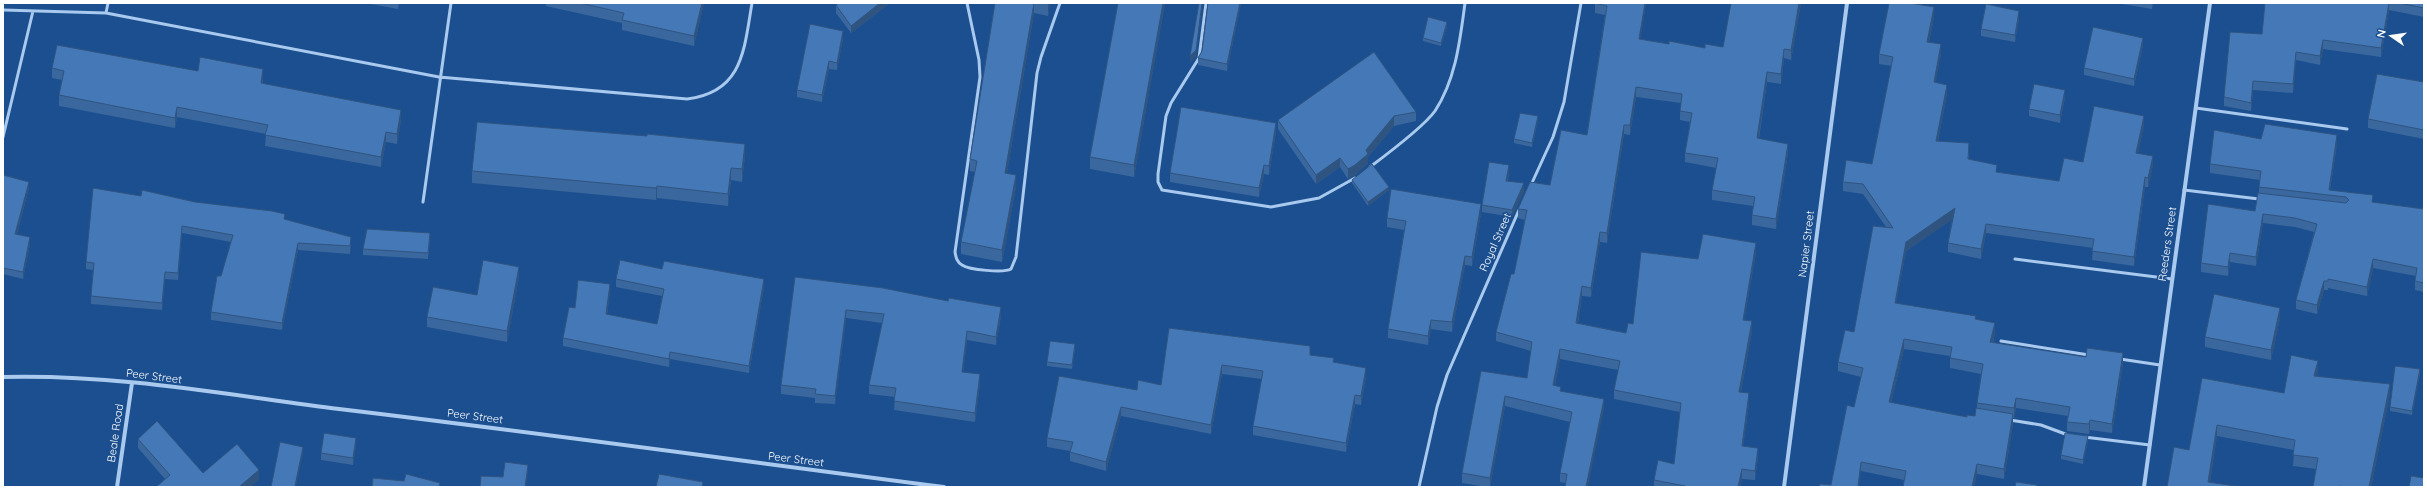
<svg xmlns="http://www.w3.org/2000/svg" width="2427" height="490" font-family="Quicksand,sans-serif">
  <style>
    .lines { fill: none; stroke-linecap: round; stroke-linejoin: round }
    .lane { stroke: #a9c9ee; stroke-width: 3 }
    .street { stroke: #a9c9ee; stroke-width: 4 }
    .wall { fill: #3a679d; fill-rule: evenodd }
    .shaded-wall { fill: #305480 }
    .building { fill: #4478b7; stroke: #305480 }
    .labels { text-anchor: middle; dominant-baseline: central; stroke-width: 3.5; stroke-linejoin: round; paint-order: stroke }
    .street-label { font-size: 11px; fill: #fff; stroke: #1b4f8f }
  </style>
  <rect width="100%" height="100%" fill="#1b4f8f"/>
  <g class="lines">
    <path class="lane" d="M967,3L979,60L980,77L955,252C956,258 957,262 962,265C969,270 1004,273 1011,269L1016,257L1037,73L1041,57L1060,3
      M1206,3L1199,58L1171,103L1166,116L1158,174V182L1162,190L1271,207L1319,198L1355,178
      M3,10L106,13L439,77L687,99C743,92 744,50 752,3
      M106,13L108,3
      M2196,108L2347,129
      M3,137L33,11
      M1370,167C1386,155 1425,125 1435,111C1456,79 1460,40 1465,3
      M1531,185L1553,137L1564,102L1581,3
      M2184,190L2259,199
      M423,202L451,3
      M2015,259L2172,279
      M2001,341L2089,355
      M2120,359L2160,365
      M2010,420L2041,425L2068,435
      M2084,437L2150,445
      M1419,487L1437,407L1447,375L1519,210"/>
    <path class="street" d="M3,377C116,374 228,395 339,409C541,433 742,461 944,487
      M117,487L132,383
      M1784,487L1847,3
      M2144,487L2210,3"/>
  </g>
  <path class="wall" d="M365,3H399L398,9Z
    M546,3H704L694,46L622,30V23L546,6Z
    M839,3H890L851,33L836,13V5Z
    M995,3H1050L1048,16L1034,13L1007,173L1016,187L1002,262L961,254V242L975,172L970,171V159Z
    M1118,3H1165L1134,177L1090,169V157Z
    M1241,3L1227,71L1198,65V58Z
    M1595,3H1646L1640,39L1669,44L1705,48L1723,47L1801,3L1791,60L1784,58L1781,84L1767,82L1759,139L1788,153L1776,229L1752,225V215L1753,206L1712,200V190L1716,168L1685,162V153L1690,122L1680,120V111L1681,103L1636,97L1630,135L1624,134L1607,243L1600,242L1591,297L1582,296L1578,323L1626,333L1633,324L1698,259L1756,253L1744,320L1752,331L1741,392L1749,403L1743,446L1758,457L1755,480L1742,479L1740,487H1654V480L1674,464L1680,412L1614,399V390L1618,370L1560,359L1555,385L1561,391L1604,409L1565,483L1560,482V473L1570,422L1505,406L1490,487H1487L1462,483V473L1481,371L1527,378L1531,351L1496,341V332L1514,274L1525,220L1518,218V209L1550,185L1587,135L1605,15L1595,13Z
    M2116,3H2153L2152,9Z
    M2265,3H2424V17L2389,10L2381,57L2323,49L2320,65L2296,60L2293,93L2253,90L2251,111L2224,106V97L2262,34Z
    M1934,17L1929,42L1941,54L1935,82L1947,94L1938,141L1969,153V159L1997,172L2059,181L2083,162L2144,125L2138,153L2153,165L2148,187H2145L2134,266L2092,260L2093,248L1986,233L1981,259L1948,252V243L1952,219L1906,251L1896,303L1976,319L1995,332L1993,343L2086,357L2123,363L2112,433L2090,430L2089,434L2067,431V422L2068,416L2016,408L2014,418H2013V424L2004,479L1977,474L1974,487H1903L1904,480L1861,471L1831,485L1854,407L1861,377L1838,371V362L1854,332L1886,227L1863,194L1843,191V182L1872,164L1892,66L1879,64V54ZM1904,349L1950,356V368L1981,374L1977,403V408L1975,416L1967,417L1891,403Z
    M2019,18L2015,42L1981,36V29Z
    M1447,26L1441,46L1423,41V38Z
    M843,38L837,70L829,69L822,102L797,97V90Z
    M2143,45L2134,86L2084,75V68Z
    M52,68L198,71L263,79V84L401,120L397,144L386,142L381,167L265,146L266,134L177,117L175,128L59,106V95L62,80L52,78Z
    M2424,82V139L2368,128V119Z
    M2065,97L2060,123L2029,116V109Z
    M1416,112V121L1394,126L1368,157V163L1355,175L1348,179L1340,167L1316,184L1278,129V120Z
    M1538,120L1532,147L1514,143V139Z
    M1276,132L1269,175L1264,174L1259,197L1170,182V173Z
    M2261,139L2337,144L2330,190L2373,203L2424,209V292L2415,290V281L2416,276L2373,268L2367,296L2328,288V290H2324L2317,314L2296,309V300L2314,232L2295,227L2263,223L2256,266L2230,262L2228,276L2201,272V263L2255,211L2259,193V187L2260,180L2210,173V164Z
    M745,156L742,182L731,180L728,206L657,198L656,200L472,183V171Z
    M1509,173L1508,181L1524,191L1512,217L1482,212V205Z
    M3,175L29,188L17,234L30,244L23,279L3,274Z
    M1352,180L1389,190L1368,206L1352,183Z
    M141,196L195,202L285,219L351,244L350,254L298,250L282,330L211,320V312L231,242L182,233L178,280L165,279L162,310L91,304V296L93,270L86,269V262Z
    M1481,213L1472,266L1465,265L1452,332L1431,329L1428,345L1388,338V329L1404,230L1387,227V218Z
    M430,239L428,259L363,255V249Z
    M662,269L764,287L749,373L670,359L669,367L563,346V338L575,308L610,292L607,315L657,324L662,296L616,287V279Z
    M519,277L507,342L427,327V317Z
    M795,277L1001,316L996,345L967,340L963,372L980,383L975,422L894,410L895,397L869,394V385L882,323L846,318L835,404L815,403V398L781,394V385Z
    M2280,318L2271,360L2205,347V337Z
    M1169,328L1310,355L1334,362L1366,377L1361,405L1355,404L1346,452L1253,435V426L1262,379L1222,374L1211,434L1121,416L1106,471L1070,461V451L1047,447V438L1161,385Z
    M1075,348L1072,369L1047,366V362Z
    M2318,371L2316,376L2390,394L2371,487H2313L2316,469L2293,466L2294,450L2217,436L2210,482L2167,487L2189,450L2202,378L2284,393Z
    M2420,373L2412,415L2390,411V407Z
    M138,439L203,473L259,480L165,479L138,448Z
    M2088,440L2083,464L2061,459V455Z
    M356,445L353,465L321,460V453Z"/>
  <path class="shaded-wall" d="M702,3H704L694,46V36Z
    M880,3H890L851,33V26Z
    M1034,3V13L1005,185V173Z
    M1048,3H1050L1048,16Z
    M1163,3H1165L1134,177V165Z
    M1202,3H1203L1196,57L1190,63V56Z
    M1240,3H1241V4L1227,71V64Z
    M1645,3H1646L1639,48V39Z
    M1799,3H1801L1791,60V50Z
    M2389,3V10L2381,57V48Z
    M1934,7V17L1927,51V42Z
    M2019,11V18L2015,42V35Z
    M1447,22V26L1441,46V43Z
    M843,31V38L837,70V63Z
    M2143,38V45L2134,86V79Z
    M2323,40V49L2320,65V56Z
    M1941,44V54L1934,92V82Z
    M1784,49V58L1781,84V74Z
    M2296,52V60L2293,93V84Z
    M829,61V69L822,102V95Z
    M263,69V79L261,93V83Z
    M1767,72V82L1757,148V138Z
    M2253,81V90L2251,111V103Z
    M1947,85V94L1936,150V141Z
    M1636,87V97L1630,135V125Z
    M2065,90V97L2060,123V115Z
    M177,107V117L175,128V118Z
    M401,110V120L397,144V134Z
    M1394,116V126L1368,157V163L1355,175L1348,179V169L1366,150Z
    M1538,116V120L1532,147V143Z
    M2144,116V125L2136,162V153Z
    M1276,123V132L1269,175V166Z
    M1624,125V134L1607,243V233Z
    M386,132V142L381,167V157Z
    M2337,135V144L2329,195V190Z
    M745,144V156L742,182V169Z
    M1788,144V153L1776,229V219Z
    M2153,156V165L2148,187V178Z
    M1340,158V167L1316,184V175Z
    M1264,165V174L1259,197V188Z
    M1509,165V173L1506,188V181Z
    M731,168V180L728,206V194Z
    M1016,175V187L1002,262V250Z
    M2145,177V187L2134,266V257Z
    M29,182V188L15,241V234Z
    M1524,183V191L1512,217V210Z
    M657,186V198L656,200V188Z
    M1389,187V190L1368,206V202Z
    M1481,204V213L1472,266V257Z
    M1955,208V218L1906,251L1895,312V303L1906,242Z
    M2263,214V223L2256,266V257Z
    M1986,224V233L1981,259V249Z
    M182,226V233L178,280V273Z
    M1600,232V242L1591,297V288Z
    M30,237V244L23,279V272Z
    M351,237V244L350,254V246Z
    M298,243V250L282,330V323Z
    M1756,243V253L1743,329V320Z
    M2230,253V262L2228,276V267Z
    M1465,256V265L1452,332V322Z
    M2373,259V268L2367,296V287Z
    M519,267V277L507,342V331Z
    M165,272V279L162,310V303Z
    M764,279V287L749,373V366Z
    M2324,281V290L2317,314V305Z
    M610,284V292L606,322V314Z
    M1582,286V296L1576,333V323Z
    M1001,307V316L996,345V337Z
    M2280,308V318L2271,360V350Z
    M846,310V318L835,404V396Z
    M1431,320V329L1428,345V336Z
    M1752,321V331L1739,402V392Z
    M1995,323V332L1990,352V342Z
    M967,331V340L962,381V372Z
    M1904,339V349L1889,412V402Z
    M1560,349V359L1553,394V385Z
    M670,352V359L669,367V359Z
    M2123,353V363L2112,433V424Z
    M2318,361V371L2314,387V376Z
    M1222,365V374L1211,434V425Z
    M1366,368V377L1361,405V396Z
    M2420,369V373L2412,415V411Z
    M980,374V383L975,422V413Z
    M2390,384V394L2371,487H2369Z
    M1749,393V403L1742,456V446Z
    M1355,395V404L1346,452V443Z
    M1505,396V406L1490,487V478Z
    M2016,398V408L2014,418V408Z
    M1604,399V409L1588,487H1586Z
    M1121,407V416L1106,471V462Z
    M2013,414V424L2004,479V469Z
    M2090,420V430L2089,434V424Z
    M2217,425V436L2209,487L2208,482Z
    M2088,436V440L2083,464V460Z
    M356,438V445L353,465V458Z
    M303,447V454L296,487H295Z
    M1758,448V457L1755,480V471Z
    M1861,462V471L1859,487H1858Z
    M1977,464V474L1974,487H1972Z
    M528,465V473L526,487H525Z
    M1742,469V479L1740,487H1738Z
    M259,470V480L250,487H239Z"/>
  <path class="building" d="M580,3H702L694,36L622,20L624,13Z
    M839,3H880L851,26L836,5Z
    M995,3H1034L1005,173L1016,175L1002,250L961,242L977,161L970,159Z
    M1118,3H1163L1134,165L1090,157Z
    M1199,3H1202L1196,50L1190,56Z
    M1208,3H1240L1227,64L1198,58L1202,51Z
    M1595,3H1645L1639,39L1669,44V41L1705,48V44L1723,47L1731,3H1799L1791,50L1784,49L1781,74L1767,72L1757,138L1788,144L1776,219L1752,215L1755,197L1712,190L1718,158L1685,153L1692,113L1680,111L1682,94L1636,87L1630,125H1624L1607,233L1600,232L1591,288L1582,286L1576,323L1626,333L1628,323L1633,324L1641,252L1698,259L1703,234L1756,243L1743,320L1752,321L1739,392L1749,393L1742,446L1758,448L1755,471L1742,469L1738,487H1685V486L1654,480L1658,460L1674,464L1681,403L1614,390L1620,361L1560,349L1553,385L1561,387L1560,391L1604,399L1586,487H1565L1567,474L1560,473L1572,412L1505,396L1490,478L1462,473L1481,371L1527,378L1532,342L1496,332L1511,274H1514L1527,210L1518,209L1530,182L1550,185L1561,130L1587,135L1607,6Z
    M1889,3H1910L1934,7L1927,42L1941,44L1934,82L1947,85L1936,141L1969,143L1968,159L1997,165L1996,172L2059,181L2064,158L2083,162L2094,106L2144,116L2136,153L2153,156L2148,178L2145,177L2134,257L2092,251L2094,239L1986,224L1981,249L1948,243L1955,208L1906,242L1895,303L1976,316L1975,319L1995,323L1990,342L2086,357L2087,348L2123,353L2112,424L2090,420L2089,424L2067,422L2070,407L2016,398L2014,408L1977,403L1983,364L1950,358L1952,347L1904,339L1889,402L1967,417V415L1975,416L1976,408L2013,414L2004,469L1977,464L1972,487H1903L1906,471L1861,462L1858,487H1819L1820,484L1831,485L1847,405L1854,407L1863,368L1838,362L1845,330L1854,332L1873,226L1893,228L1863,184L1843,182L1846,160L1872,164L1893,57L1879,54Z
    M2265,3H2389L2381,48L2323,40L2320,56L2296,52L2293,84L2253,81L2251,103L2224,97L2230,32L2262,34Z
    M2399,3H2424V8Z
    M1986,4L2019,11L2015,35L1981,29Z
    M1428,17L1447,22L1441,43L1423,38Z
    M810,24L843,31L837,63L829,61L822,95L797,90Z
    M2093,27L2143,38L2134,79L2084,68Z
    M57,45L198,71L200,57L263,69L261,83L401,110L397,134L386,132L381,157L265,135L268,125L177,107L175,118L59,95L64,71L52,68Z
    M1374,52L1416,112L1394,116L1366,150L1368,154L1355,165L1348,169L1340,158L1316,175L1278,120Z
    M2377,74L2424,82V130L2368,119Z
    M2034,84L2065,90L2060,115L2029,109Z
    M1181,107L1276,123L1269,166L1264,165L1259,188L1170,173Z
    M1520,113L1538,116L1532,143L1514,139Z
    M477,122L647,136V134L745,144L742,169L731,168L728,194L657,186L656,188L472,171Z
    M2265,124L2337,135L2329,190L2373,195L2372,202L2424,209V283L2415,281L2417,268L2373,259L2367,287L2328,279V281H2324L2317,305L2296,300L2317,224L2295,218L2263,214L2256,257L2230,253L2228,267L2201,263L2208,204L2255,211L2258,193L2346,203L2349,200L2346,197L2259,187L2261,171L2210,164L2214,130L2261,139Z
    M1489,162L1509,165L1506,181L1524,183L1512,210L1482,205Z
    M1372,164L1389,187L1368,202L1352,180Z
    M3,175L29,182L15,234L30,237L23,272L3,268Z
    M93,188L141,196L142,190L195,202L272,211L285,214L284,219L351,237L350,246L298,243L282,323L211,312L217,276H221L233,235L182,226L178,273L165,272L162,303L91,296L94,263L86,262Z
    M1391,189L1481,204L1472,257L1465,256L1452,322L1431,320L1428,336L1388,329L1406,221L1387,218Z
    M367,229L430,233L428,253L363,249Z
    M483,260L519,267L507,331L427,317L433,287L477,295Z
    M620,260L662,269L664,261L764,279L749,366L670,352L669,359L563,338L569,307L575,308L578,280L610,284L606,314L657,324L664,289L616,279Z
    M795,277L883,288L948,301L949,298L1001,307L996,337L967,331L962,372L980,374L975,413L894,401L896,388L869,385L884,314L846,310L835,396L815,394L816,389L781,385Z
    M2214,294L2280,308L2271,350L2205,337Z
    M1169,328L1310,346V355L1334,358L1333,362L1366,368L1361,396L1355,395L1346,443L1253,426L1263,371L1222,365L1211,425L1121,407L1106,462L1070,452L1073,442L1047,438L1059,376L1137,390L1138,380L1161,385Z
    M1050,341L1075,344L1072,365L1047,362Z
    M2291,355L2318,361L2314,376L2390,384L2369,487H2344L2339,486V487H2313L2318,458L2293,455L2295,440L2217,425L2208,482L2242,487H2167L2174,447L2189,450L2202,378L2284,393Z
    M2395,366L2420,369L2412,411L2390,407Z
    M157,421L203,473L237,444L259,470L239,487H156L170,475L138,439Z
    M324,433L356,438L353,458L321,453Z
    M2065,433L2088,436L2083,460L2061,455Z
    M280,442L303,447L295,486L299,487H271Z
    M505,462L528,465L525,487H480L481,476L503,477Z
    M406,474L440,483L439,487H372L373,478L404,481Z
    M659,474L703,482L702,487H656Z
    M2411,476L2424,478V487H2409Z
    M2016,482L2037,485V487H2015Z"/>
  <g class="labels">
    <g class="street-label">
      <text transform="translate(1495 242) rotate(-66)">Royal Street</text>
      <text transform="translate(1806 244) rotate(-83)">Napier Street</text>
      <text transform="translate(2167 244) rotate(-82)">Reeders Street</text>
      <text transform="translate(154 376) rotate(7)">Peer Street</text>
      <text transform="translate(475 416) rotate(7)">Peer Street</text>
      <text transform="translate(115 433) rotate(-82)">Beale Road</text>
      <text transform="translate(796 459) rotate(7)">Peer Street</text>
    </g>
  </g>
  <rect width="2427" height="490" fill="none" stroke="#ffffff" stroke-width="8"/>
  <g transform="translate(2391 36) rotate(283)" stroke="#1b4f8f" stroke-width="3" paint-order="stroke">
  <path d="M0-3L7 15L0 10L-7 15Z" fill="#ffffff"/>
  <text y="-6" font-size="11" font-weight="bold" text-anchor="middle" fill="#ffffff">N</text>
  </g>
</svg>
